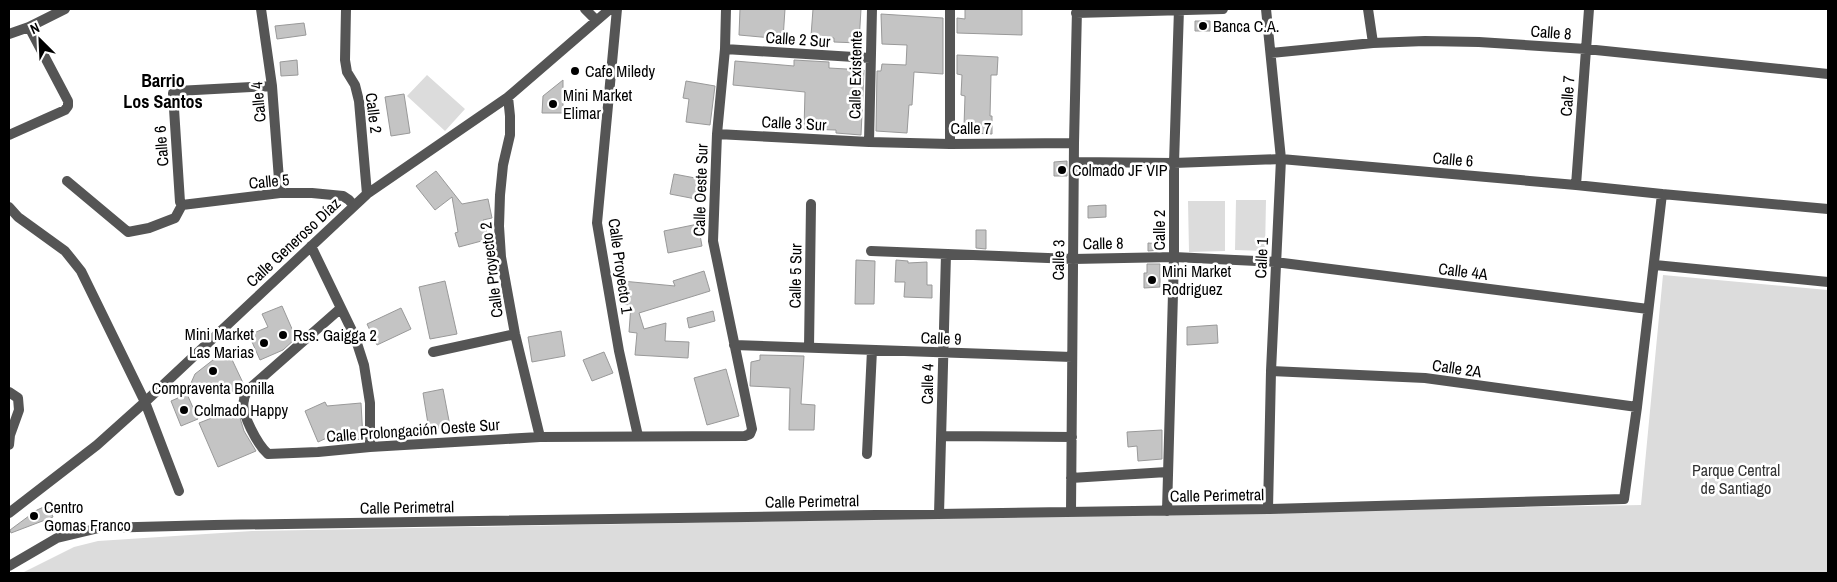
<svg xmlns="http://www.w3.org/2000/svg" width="1837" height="582" font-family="'Archivo Narrow',sans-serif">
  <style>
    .green { fill: #dcdcdc }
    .building { fill: #c4c4c4; stroke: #999 }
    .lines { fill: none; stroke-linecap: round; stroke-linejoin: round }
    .street { stroke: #555; stroke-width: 10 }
    .poi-dot { fill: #000; stroke: #fff; stroke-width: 2 }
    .labels { text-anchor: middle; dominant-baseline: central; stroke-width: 5; stroke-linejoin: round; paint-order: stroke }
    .poi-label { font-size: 16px; fill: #000; stroke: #fff; text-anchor: start }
    .street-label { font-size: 16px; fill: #000; stroke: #fff }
    .park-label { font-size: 16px; fill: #333; stroke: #fff }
    .neighbourhood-label { font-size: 18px; font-weight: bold; fill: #000; stroke: #fff }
  </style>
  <rect width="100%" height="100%" fill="#fff"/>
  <path class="green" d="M427,75L465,109L445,131L407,96Z
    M1236,200H1266L1265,251L1235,250Z
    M1188,201H1225V251L1189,252Z
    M1663,275L1828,290V573H22L74,547L98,541L252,531L1641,505Z"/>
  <path class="building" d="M740,9H785L783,39L739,35Z
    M813,9H861L859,43L834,42V38L811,36Z
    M965,9H1022V35L957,33V18L965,19Z
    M881,14L943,18V74L914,72L912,105H909L907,133L876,131L877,71H881L882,64L906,65L907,45L882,44Z
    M1195,21H1210V31H1195Z
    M304,23L306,35L277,39L275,26Z
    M957,55L998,57L997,75H991L990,116H992V134L970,133V126H964L965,96L961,95L962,75L957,74Z
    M297,60L298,75L281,76L280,62Z
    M794,60L829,62V68L864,70L861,135L836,133V130L804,129L805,92L733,85L735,61L794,66Z
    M563,80V113H542L543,96Z
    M686,81L715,86L710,125L686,122L689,99L683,98Z
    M404,94L410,133L391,136L385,97Z
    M1067,161V176H1054V162Z
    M436,171L462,204L488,199L492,218L483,220L489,239L459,247L455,233L458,232L452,197L435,210L416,186Z
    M674,174L706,180L701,200L670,194Z
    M1106,205V217L1088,218V206Z
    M698,224L702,246L668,253L664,231Z
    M976,230H986V249L976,248Z
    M1148,243L1162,244L1161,250L1148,251Z
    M856,260L875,261L874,304H855Z
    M896,260L908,261V263L927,262V285H932V298L904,297L905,282H895Z
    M1147,264H1160V287L1144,288V273H1147Z
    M704,271L710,291L639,313L644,329L666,323L665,341L689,342L688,358L635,355L637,333L629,332L631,305L620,304L622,281L675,286L673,281Z
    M445,281L457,334L430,339L419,287Z
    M282,306L296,338L283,350L260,360L249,335L268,327L262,314Z
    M401,308L411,329L377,345L367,324Z
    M713,311L715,321L689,328L687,318Z
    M1217,325L1218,343L1187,345V327Z
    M561,331L565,356L532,362L528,337Z
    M227,349L244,385L242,387L235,392L191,383L195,374Z
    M604,352L613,373L592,381L583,360Z
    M760,355L804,356L801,404L815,405L814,430H789L790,388L750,386L751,362L760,360Z
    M726,369L739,416L707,425L694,378Z
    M443,389L450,426L429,430L423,393Z
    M187,394L198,419L181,426L171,401Z
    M325,402L327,406L361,403L363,439L341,441L340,432L318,442L305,411Z
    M237,408L244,431L256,451L218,467L199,423Z
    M1162,430V459L1138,461L1137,446L1128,447L1127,432Z
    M48,505L53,517L11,533L10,530L37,510Z"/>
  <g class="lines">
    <path class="street" d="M261,9L272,86L280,193
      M346,9L345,60L347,72L355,85L359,101L367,194
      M585,9L596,20
      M617,9L597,223L619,351L638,436
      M1266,9L1281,159L1271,371L1268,509
      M1368,9L1373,43
      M1076,13L1223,9
      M9,34L29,27L65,9
      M725,49L870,58
      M1271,53L1373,43L1425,41L1479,42L1586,49L1828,74
      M508,97L510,116V135L503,165L500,195L499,226L501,257L515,334L540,437
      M717,134L869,142L950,144L1074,143
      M9,135L65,110L68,106V101L29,27
      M869,142L872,9
      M950,144V9
      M1074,162L1174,163L1281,159L1576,185L1662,194L1828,209
      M67,181L128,232L149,228L175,218L182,205
      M1576,185L1589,9
      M182,205L180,202L173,93L177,91L272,86
      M182,205L280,193H312L343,196L349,200L354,206
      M9,207L18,217L65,251L81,271L145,402L179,491
      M311,246L355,337L364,365L370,403V447
      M871,251L1073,259L1174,257L1275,262L1648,309
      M1655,265L1828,282
      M341,308L249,389C247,392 244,396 244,400C240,413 258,445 268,454L318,452L370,447L540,437L745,436L750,434L752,429L713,241L717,134L725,49L726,9
      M734,345L1072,357
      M809,348L811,204
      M433,352L515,334
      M1271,371L1425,378L1637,407
      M9,392L18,398L19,410L10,435L9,445
      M942,436L1072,437
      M867,454L872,350
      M1071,478L1167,472
      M1167,511L1174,257V163L1179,9
      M1071,512L1074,143L1077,9
      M9,513L97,445L145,402L367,194L508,97L610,9
      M939,514L946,254
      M9,566L57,538L99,528L214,525L1268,509L1624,499L1637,407L1662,194"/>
  </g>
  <g class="poi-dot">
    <circle cx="1203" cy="26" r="5"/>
    <circle cx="575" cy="71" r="5"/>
    <circle cx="553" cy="104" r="5"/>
    <circle cx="1062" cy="170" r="5"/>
    <circle cx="1152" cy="280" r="5"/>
    <circle cx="283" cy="335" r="5"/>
    <circle cx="264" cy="343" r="5"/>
    <circle cx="213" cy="371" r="5"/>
    <circle cx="184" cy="410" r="5"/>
    <circle cx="34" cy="516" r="5"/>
  </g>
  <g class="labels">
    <g class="poi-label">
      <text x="1213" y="26">Banca C.A.</text>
      <text x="585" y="71">Cafe Miledy</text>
      <text x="563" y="95">Mini Market<tspan x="563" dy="18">Elimar</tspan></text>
      <text x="1072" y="170">Colmado JF VIP</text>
      <text x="1162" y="271">Mini Market<tspan x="1162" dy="18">Rodriguez</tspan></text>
      <text x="254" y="334" text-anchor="end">Mini Market<tspan x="254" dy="18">Las Marias</tspan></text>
      <text x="293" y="335">Rss. Gaigga 2</text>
      <text x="213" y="388" text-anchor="middle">Compraventa Bonilla</text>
      <text x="194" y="410">Colmado Happy</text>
      <text x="44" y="507">Centro<tspan x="44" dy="18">Gomas Franco</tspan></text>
    </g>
    <g class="street-label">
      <text transform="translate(1551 32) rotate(4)">Calle 8</text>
      <text transform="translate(798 39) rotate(4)">Calle 2 Sur</text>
      <text transform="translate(855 75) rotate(-89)">Calle Existente</text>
      <text transform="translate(1567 96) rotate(-86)">Calle 7</text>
      <text transform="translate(258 102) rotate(-95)">Calle 4</text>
      <text transform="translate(374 113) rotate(83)">Calle 2</text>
      <text transform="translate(794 123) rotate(3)">Calle 3 Sur</text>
      <text x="971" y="128">Calle 7</text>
      <text transform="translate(161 146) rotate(-94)">Calle 6</text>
      <text transform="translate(1453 159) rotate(5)">Calle 6</text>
      <text transform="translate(269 181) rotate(-5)">Calle 5</text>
      <text transform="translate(700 190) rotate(-88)">Calle Oeste Sur</text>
      <text transform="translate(1159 230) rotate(-90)">Calle 2</text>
      <text transform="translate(293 242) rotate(-43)">Calle Generoso Díaz</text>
      <text transform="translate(1103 243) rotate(-1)">Calle 8</text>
      <text transform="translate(1261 258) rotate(-87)">Calle 1</text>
      <text transform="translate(1058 260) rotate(-89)">Calle 3</text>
      <text transform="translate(621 266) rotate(82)">Calle Proyecto 1</text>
      <text transform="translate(491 270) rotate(-97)">Calle Proyecto 2</text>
      <text transform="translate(1463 271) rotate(7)">Calle 4A</text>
      <text transform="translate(795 276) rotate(-89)">Calle 5 Sur</text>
      <text transform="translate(941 338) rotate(2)">Calle 9</text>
      <text transform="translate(1457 368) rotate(8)">Calle 2A</text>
      <text transform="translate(927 384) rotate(-89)">Calle 4</text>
      <text transform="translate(413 430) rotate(-4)">Calle Prolongación Oeste Sur</text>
      <text transform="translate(1217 495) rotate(-1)">Calle Perimetral</text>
      <text transform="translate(812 501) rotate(-1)">Calle Perimetral</text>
      <text transform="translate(407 507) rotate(-1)">Calle Perimetral</text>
    </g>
    <g class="park-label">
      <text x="1736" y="470">Parque Central<tspan x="1736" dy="18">de Santiago</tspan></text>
    </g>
    <g class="neighbourhood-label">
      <text x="163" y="80">Barrio<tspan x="163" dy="21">Los Santos</tspan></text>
    </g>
  </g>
  <rect width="1837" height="582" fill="none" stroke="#000000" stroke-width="20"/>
  <g transform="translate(40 40) rotate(336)" stroke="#ffffff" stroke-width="4" paint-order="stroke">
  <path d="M0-4L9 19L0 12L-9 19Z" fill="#000000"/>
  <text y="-8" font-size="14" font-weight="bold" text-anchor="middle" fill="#000000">N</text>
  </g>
</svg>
